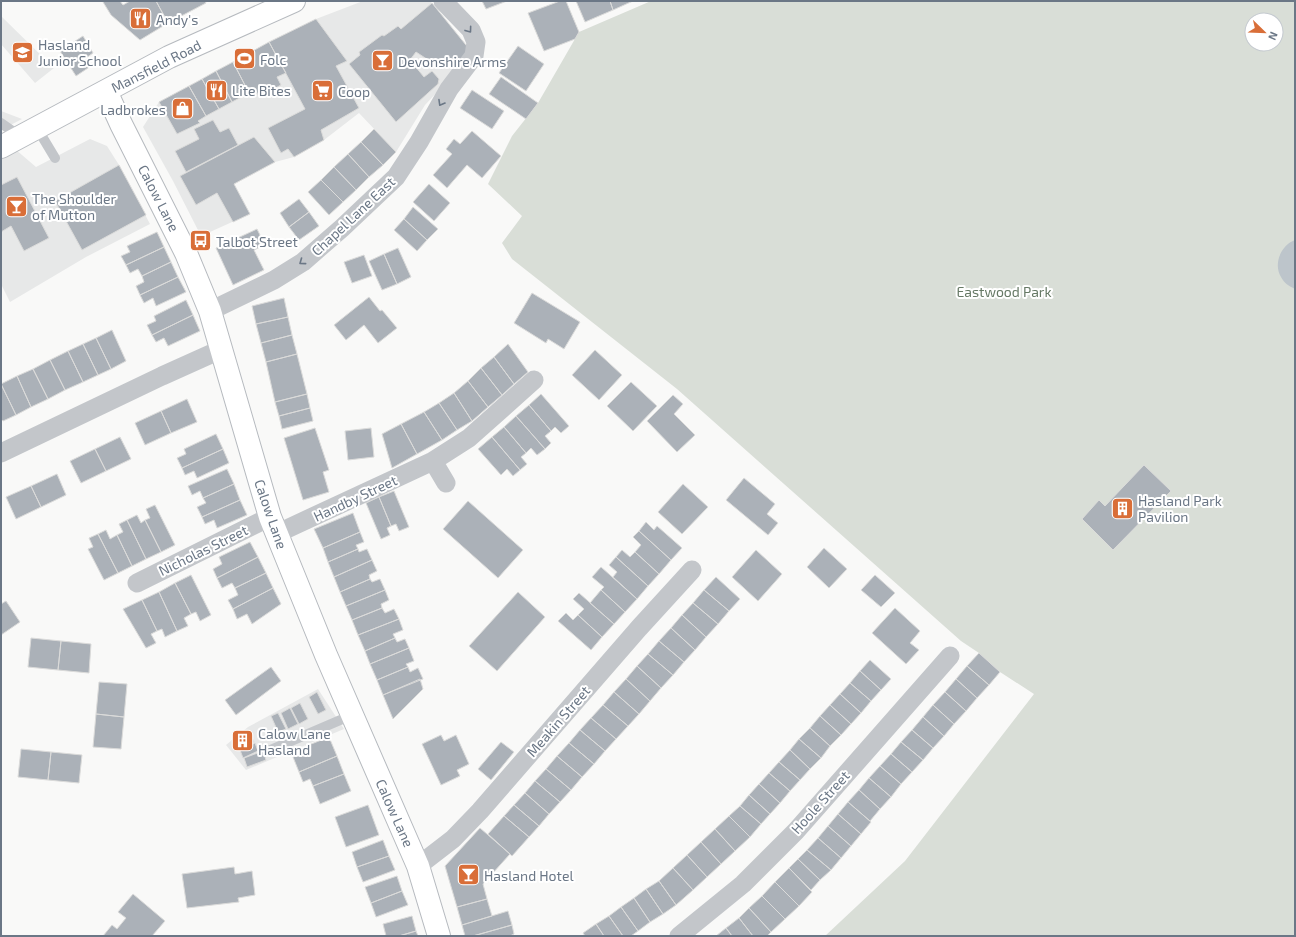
<svg xmlns="http://www.w3.org/2000/svg" width="1296" height="937" font-family="'Exo 2',sans-serif">
  <style>
    .built { fill: #e7e8e8 }
    .green { fill: #d9ded7; fill-rule: evenodd }
    .water { fill: #bdc5cb }
    .building { fill: #abb1b8; stroke: #dbdbda }
    .lines { fill: none; stroke-linecap: round; stroke-linejoin: round }
    .secondary-casing { stroke: #b6babf; stroke-width: 24 }
    .lane { stroke: #c3c6ca; stroke-width: 10 }
    .street { stroke: #c3c6ca; stroke-width: 19 }
    .secondary { stroke: #fff; stroke-width: 22 }
    .oneway { stroke: #6b7786 }
    .labels { text-anchor: middle; dominant-baseline: central; stroke-width: 4; stroke-linejoin: round; paint-order: stroke }
    .poi-label { font-size: 14px; fill: #6b7786; stroke: #fff; text-anchor: start }
    .street-label { font-size: 14px; fill: #6b7786; stroke: #fff }
    .park-label { font-size: 14px; fill: #667965; stroke: #fff }
  </style>
  <rect width="100%" height="100%" fill="#f9f9f8"/>
  <path class="built" d="M363,1H430L470,50L440,89L425,105L396,152L359,113L324,140L294,157L275,162L234,184L250,214L201,236L173,181L143,127L159,102L316,19Z
    M1,16L54,68L35,83L1,44Z
    M1,111L22,119L1,130Z
    M1,137L36,167L90,139L107,146L119,165L150,224L86,257L10,302L1,284Z
    M318,689L344,729L246,770L226,745L248,727Z"/>
  <path class="green" d="M651,1H1295V936H825L905,861L1034,694L1000,672L979,653L961,641L677,389L512,259L502,243L522,216L488,184L512,136L538,103L579,32ZM1252,20H1276V44H1252Z"/>
  <path class="water" d="M1295,240V289C1289,286 1284,283 1281,277C1273,264 1281,245 1295,240Z"/>
  <path class="building" d="M104,1H120L123,5L130,1H156L168,23L140,40L111,15L103,2Z
    M156,1H205L206,3L168,23Z
    M482,1H507L486,9Z
    M560,1H566L579,32L575,39L544,51L528,13Z
    M576,1H610L613,10L585,22Z
    M610,1H633L613,10Z
    M432,3L470,50L455,72L448,63L442,69L416,52L410,60L424,77L432,71L439,79L438,84L396,122L349,64L360,55L359,52L382,35L384,36L398,26L401,29Z
    M316,19L347,61L336,66L359,108L321,130L324,140L294,157L288,149L281,153L268,128L305,109L269,42Z
    M83,36L93,53L86,58L91,66L76,76L60,51Z
    M269,42L286,73L277,77L281,85L259,97L255,89L249,93L233,62Z
    M518,46L544,64L526,91L499,73Z
    M233,62L249,93L232,102L216,71Z
    M216,71L232,102L219,109L202,79Z
    M501,77L538,103L526,119L489,94Z
    M202,79L219,109L206,116L189,86Z
    M189,86L206,116L198,121L200,123L177,134L159,102Z
    M472,90L504,111L492,129L460,108Z
    M213,120L220,132L229,128L238,145L186,172L175,151L199,139L194,129Z
    M374,129L396,152L383,165L361,142Z
    M472,131L501,156L482,178L467,165L447,188L433,175L452,154L446,149L454,139L460,144Z
    M254,137L275,162L234,184L250,214L233,222L217,193L196,205L180,176Z
    M361,142L383,165L369,177L348,154Z
    M348,154L369,177L356,190L334,167Z
    M119,165L146,215L82,250L55,201Z
    M334,167L356,190L343,202L321,180Z
    M17,177L49,238L24,251L11,226L1,232V185Z
    M321,180L343,202L329,215L308,192Z
    M429,184L450,203L434,221L413,202Z
    M299,199L309,212L289,227L280,213Z
    M413,207L438,229L427,240L404,219Z
    M309,212L319,226L299,240L289,227Z
    M404,219L427,240L417,251L394,230Z
    M257,229L265,245L254,250L264,270L233,285L216,248Z
    M157,232L164,247L126,265L121,256L130,252L127,246Z
    M164,247L171,262L142,276L138,269L130,273L126,265Z
    M398,248L411,277L397,284L384,254Z
    M384,254L397,284L382,290L369,261Z
    M364,255L372,276L352,283L344,262Z
    M171,262L178,277L140,295L136,286L144,282L142,276Z
    M178,277L186,292L156,306L153,298L144,303L140,295Z
    M532,293L580,322L564,349L548,339L546,343L514,323Z
    M369,297L380,311L382,310L397,328L378,343L364,325L346,340L334,325Z
    M284,298L288,317L256,324L252,306Z
    M186,300L193,315L152,335L147,325L156,321L154,316Z
    M193,315L200,331L168,346L164,338L156,342L152,335Z
    M288,317L292,335L261,343L256,324Z
    M112,330L126,361L111,369L96,338Z
    M292,335L297,354L266,362L261,343Z
    M96,338L111,369L98,375L83,344Z
    M83,344L98,375L83,382L68,351Z
    M508,344L528,372L514,384L494,357Z
    M595,350L622,375L599,400L572,375Z
    M68,351L83,382L65,390L50,360Z
    M297,354L307,394L275,402L266,362Z
    M494,357L514,384L502,395L481,368Z
    M50,360L65,390L48,399L33,369Z
    M481,368L502,395L488,407L468,381Z
    M33,369L48,399L31,407L17,376Z
    M17,376L31,407L16,415L1,384Z
    M468,381L488,407L472,421L454,393Z
    M631,382L657,406L633,431L607,406Z
    M1,384L16,415L3,421L1,419Z
    M454,393L472,421L457,430L439,403Z
    M307,394L310,408L279,416L275,402Z
    M541,394L569,426L561,433L555,427L551,431L529,405Z
    M673,395L683,404L674,414L695,435L677,452L647,421Z
    M187,399L197,422L171,433L161,411Z
    M439,403L457,430L442,440L424,412Z
    M529,405L551,431L545,436L551,443L545,449L516,416Z
    M310,408L313,421L282,429L279,416Z
    M161,411L171,433L145,445L135,423Z
    M424,412L442,440L417,454L401,424Z
    M516,416L545,449L537,455L531,448L526,453L504,427Z
    M401,424L417,454L392,468L382,434Z
    M504,427L526,453L521,457L527,464L520,470L492,437Z
    M315,428L329,470L323,472L329,492L303,500L284,438Z
    M371,428L374,457L348,460L345,431Z
    M216,434L223,449L182,468L177,458L186,454L184,449Z
    M120,437L131,459L106,471L95,449Z
    M492,437L520,470L513,476L507,469L501,475L478,449Z
    M95,449L106,471L81,483L70,461Z
    M223,449L229,463L197,478L194,471L185,475L182,468Z
    M1144,465L1171,491L1113,550L1082,519L1099,500L1105,506Z
    M227,469L234,484L203,498L200,491L192,495L188,486Z
    M57,474L66,495L41,507L31,486Z
    M744,478L775,504L767,514L778,523L768,535L726,500Z
    M234,484L240,500L202,517L197,507L206,503L203,498Z
    M683,484L708,507L682,534L658,512Z
    M31,486L41,507L16,519L6,497Z
    M394,491L409,527L399,531L396,524L391,526L379,497Z
    M379,497L391,526L387,528L390,535L381,539L366,503Z
    M240,500L247,515L217,528L214,520L205,524L202,517Z
    M468,501L523,550L498,578L443,529Z
    M155,505L175,545L161,552L145,520L150,518L146,509Z
    M353,513L360,532L323,548L314,529Z
    M137,515L141,523L145,520L161,552L146,559L127,520Z
    M127,520L146,559L132,566L117,535L123,532L119,524Z
    M646,522L654,530L657,526L682,548L671,560L639,531Z
    M106,530L110,539L117,535L132,566L118,573L98,534Z
    M639,531L671,560L659,574L635,552L641,545L633,537Z
    M360,532L364,542L356,545L358,549L328,562L323,548Z
    M98,534L118,573L104,580L88,549L93,547L89,538Z
    M250,542L258,557L217,578L213,569L222,564L219,557Z
    M824,548L847,569L829,588L807,567Z
    M358,549L359,552L367,549L372,560L334,577L328,562Z
    M622,550L630,557L635,552L659,574L648,586L616,557Z
    M756,550L782,574L758,601L732,577Z
    M258,557L266,573L235,588L232,583L222,588L217,578Z
    M616,557L648,586L637,599L613,577L617,572L609,565Z
    M372,560L377,571L369,575L370,579L340,592L334,577Z
    M601,567L637,599L625,612L601,590L604,587L592,577Z
    M266,573L273,588L233,609L228,600L238,595L235,588Z
    M191,575L211,615L200,621L196,612L191,614L175,583Z
    M875,575L895,593L881,607L861,590Z
    M716,577L740,599L729,611L704,590Z
    M370,579L372,582L380,579L385,590L346,606L340,592Z
    M175,583L191,614L184,618L188,626L177,631L159,592Z
    M273,588L281,604L252,624L247,614L237,619L233,609Z
    M385,590L389,600L381,604L382,608L352,620L346,606Z
    M601,590L625,612L614,624L590,603Z
    M704,590L729,611L718,624L693,603Z
    M159,592L177,631L165,637L162,629L157,631L142,600Z
    M518,592L545,617L497,671L469,646Z
    M579,593L614,624L602,637L578,615L584,609L573,599Z
    M142,600L157,631L151,634L156,643L146,648L123,609Z
    M6,601L20,622L1,635V604Z
    M693,603L718,624L706,637L682,615Z
    M382,608L385,613L394,609L399,619L358,635L352,620Z
    M895,608L920,631L910,643L919,650L906,664L872,633Z
    M566,613L573,620L578,615L602,637L591,650L558,621Z
    M682,615L706,637L695,650L671,628Z
    M399,619L403,630L393,634L395,638L365,651L358,635Z
    M671,628L695,650L684,662L659,641Z
    M31,638L61,641L58,670L28,667Z
    M395,638L397,642L405,639L409,648L370,664L365,651Z
    M61,641L91,644L89,673L58,670Z
    M659,641L684,662L673,675L648,654Z
    M409,648L414,661L406,664L408,667L377,680L370,664Z
    M979,653L1000,672L989,685L967,666Z
    M648,654L673,675L661,688L637,666Z
    M870,660L891,679L881,690L860,671Z
    M637,666L661,688L650,701L626,679Z
    M967,666L989,685L977,698L956,679Z
    M271,667L281,681L236,715L225,700Z
    M408,667L410,672L418,668L423,679L383,695L377,680Z
    M860,671L881,690L871,701L850,683Z
    M420,679L423,689L393,719L383,695Z
    M626,679L650,701L639,714L614,692Z
    M956,679L977,698L966,711L945,692Z
    M99,682L127,684L124,717L96,714Z
    M850,683L871,701L861,713L840,694Z
    M317,692L326,710L318,714L309,697Z
    M614,692L639,714L628,726L603,705Z
    M945,692L966,711L954,724L933,705Z
    M840,694L861,713L851,724L830,705Z
    M300,703L308,719L299,724L291,708Z
    M603,705L628,726L616,739L591,718Z
    M830,705L851,724L841,735L820,716Z
    M933,705L954,724L944,736L923,717Z
    M290,708L298,724L288,729L281,713Z
    M278,713L286,729L278,732L271,716Z
    M96,714L124,717L121,749L93,747Z
    M820,716L841,735L830,746L810,728Z
    M923,717L944,736L933,748L912,730Z
    M591,718L616,739L605,751L580,730Z
    M810,728L830,746L821,758L799,739Z
    M580,730L605,751L594,764L569,743Z
    M912,730L933,748L923,760L901,742Z
    M250,733L254,742L236,749L232,740Z
    M441,735L444,741L456,735L469,764L457,770L460,776L441,785L422,744Z
    M329,737L337,756L299,772L291,752Z
    M799,739L821,758L810,769L790,750Z
    M501,742L514,752L491,780L478,769Z
    M901,742L923,760L912,772L891,754Z
    M255,743L258,751L243,758L240,750Z
    M569,743L594,764L582,777L557,756Z
    M21,749L51,752L48,780L18,777Z
    M790,750L810,769L800,780L779,762Z
    M263,751L266,760L247,767L244,758Z
    M51,752L82,755L79,783L48,780Z
    M891,754L912,772L901,784L880,766Z
    M337,756L344,774L313,786L310,779L303,782L299,772Z
    M557,756L582,777L571,790L546,769Z
    M779,762L800,780L790,791L769,773Z
    M880,766L901,784L891,797L869,778Z
    M546,769L571,790L560,802L535,781Z
    M769,773L790,791L780,803L759,784Z
    M344,774L351,791L320,804L313,786Z
    M869,778L891,797L880,809L859,790Z
    M535,781L560,802L549,814L525,793Z
    M759,784L780,803L770,814L749,795Z
    M859,790L880,809L870,821L848,802Z
    M525,793L549,814L539,826L514,805Z
    M749,795L770,814L761,824L740,806Z
    M848,802L871,822L861,834L838,814Z
    M368,805L379,835L346,847L335,817Z
    M514,805L539,826L529,837L504,816Z
    M740,806L761,824L750,837L729,816Z
    M838,814L861,834L851,846L828,826Z
    M504,816L529,837L512,856L488,834Z
    M729,816L750,837L735,851L715,829Z
    M828,826L851,846L841,858L818,838Z
    M480,828L510,854L483,884L487,899L457,907L445,866Z
    M715,829L735,851L721,864L701,842Z
    M818,838L841,858L831,870L807,850Z
    M383,840L389,856L357,867L352,852Z
    M701,842L721,864L707,877L687,855Z
    M807,850L831,870L820,880L798,859Z
    M687,855L707,877L693,890L673,868Z
    M389,856L395,870L363,882L357,867Z
    M798,859L820,880L811,890L789,868Z
    M234,867L235,874L252,871L255,895L238,898L239,902L187,908L182,874Z
    M673,868L693,890L676,905L659,881Z
    M789,868L812,892L799,906L775,882Z
    M397,876L402,891L371,903L365,887Z
    M659,881L676,905L663,914L646,889Z
    M775,882L799,906L785,919L762,896Z
    M646,889L663,914L650,922L634,898Z
    M402,891L408,905L376,917L371,903Z
    M133,894L165,921L152,936H103L112,925L117,929L126,918L118,912Z
    M762,896L785,919L771,932L749,908Z
    M634,898L650,922L638,931L621,907Z
    M487,899L492,916L462,925L457,907Z
    M621,907L638,931L631,936H623L609,916Z
    M749,908L771,932L767,936H753L739,918Z
    M508,911L512,925L473,936H465L462,925Z
    M412,916L416,931L399,936H386L383,924Z
    M609,916L623,936H604L596,924Z
    M739,918L753,936H732L726,928Z
    M596,924L604,936H585L583,933Z
    M512,925L514,934L510,936H473Z
    M726,928L732,936H716Z
    M416,931L418,936H399Z"/>
  <g class="lines">
    <defs>
      <path id="secondary" d="M106,91L121,124L186,253L210,311L270,517L326,655L418,866L439,936
        M1,147L169,57L294,1"/>
    </defs>
    <use href="#secondary" class="secondary-casing"/>
    <path class="lane" d="M1,123L21,137
      M37,128L55,158
      M268,751L352,715"/>
    <path class="street" d="M210,311L274,280L303,262L342,228L396,177L419,142L449,89L474,56L476,42L471,30L443,1
      M1,453L162,376L222,349
      M433,461L446,483
      M276,534L433,461L469,438L534,380
      M137,583L270,517
      M418,866L453,839L480,811L639,628L692,570
      M679,936L743,884L796,831L950,656"/>
    <use href="#secondary" class="secondary"/>
  </g>
  <defs><path id="oneway-chevron" d="M-2-3.5L2.5 0L-2 3.5" fill="none" stroke-width="1.6" stroke-linecap="round" stroke-linejoin="round"/></defs>
  <g class="oneway">
    <use href="#oneway-chevron" transform="translate(469 30) rotate(54)"/>
    <use href="#oneway-chevron" transform="translate(441 103) rotate(120)"/>
    <use href="#oneway-chevron" transform="translate(302 262) rotate(144)"/>
  </g>
  <defs>
    <symbol id="restaurant-square" viewBox="-11 -11 22 22"><rect x="-9" y="-9" width="18" height="18" rx="4" fill="#d96e38" stroke="#fff"/><path d="M-5-6h1v4h1v-4h1v4h1v-4h1v5L-1.5 .5V6h-2V.5L-5-1ZM5-6V6H3V1.5H1.5Q1.5-4 5-6Z" fill="#fff"/></symbol>
    <symbol id="school-square" viewBox="-11 -11 22 22"><rect x="-9" y="-9" width="18" height="18" rx="4" fill="#d96e38" stroke="#fff"/><path d="M0-5L7-2L0 1L-7-2ZM-4 1L0 2.5L4 1V4Q0 6-4 4Z" fill="#fff"/></symbol>
    <symbol id="stadium-square" viewBox="-11 -11 22 22"><rect x="-9" y="-9" width="18" height="18" rx="4" fill="#d96e38" stroke="#fff"/><path d="M0-5a6.5 5 0 1 0 0 10a6.5 5 0 1 0 0-10ZM-3.5-1.8h7v3.6h-7Z" fill="#fff"/></symbol>
    <symbol id="bar-square" viewBox="-11 -11 22 22"><rect x="-9" y="-9" width="18" height="18" rx="4" fill="#d96e38" stroke="#fff"/><path d="M-6-5H6L.8 .8V4.5H3.5V6h-7V4.5H-.8V.8Z" fill="#fff"/></symbol>
    <symbol id="supermarket-square" viewBox="-11 -11 22 22"><rect x="-9" y="-9" width="18" height="18" rx="4" fill="#d96e38" stroke="#fff"/><path d="M-6-5.5h2.5l.6 2H6L4.5 2H-2.5L-4.4-4H-6ZM-1.5 3.2a1.3 1.3 0 1 0 .1 0ZM3 3.2a1.3 1.3 0 1 0 .1 0Z" fill="#fff"/></symbol>
    <symbol id="shop-square" viewBox="-11 -11 22 22"><rect x="-9" y="-9" width="18" height="18" rx="4" fill="#d96e38" stroke="#fff"/><path d="M-5-2.5h2.3a2.7 3.5 0 0 1 5.4 0H5L5.5 6h-11ZM-1.5-2.5h3a1.5 2.3 0 0 0-3 0Z" fill="#fff"/></symbol>
    <symbol id="bus-square" viewBox="-11 -11 22 22"><rect x="-9" y="-9" width="18" height="18" rx="4" fill="#d96e38" stroke="#fff"/><path d="M-5-6H5V4H4V6H2V4H-2V6H-4V4H-5ZM-3.5-4V0h7V-4ZM-3.5 1.2v1.5H-2V1.2ZM2 1.2v1.5H3.5V1.2Z" fill="#fff"/></symbol>
    <symbol id="building-square" viewBox="-11 -11 22 22"><rect x="-9" y="-9" width="18" height="18" rx="4" fill="#d96e38" stroke="#fff"/><path d="M-4-6H4V6H1V3H-1V6H-4ZM-2.5-4.3h1.7v1.8h-1.7ZM.8-4.3h1.7v1.8H.8ZM-2.5-1h1.7V.8h-1.7ZM.8-1h1.7V.8H.8Z" fill="#fff"/></symbol>
  </defs>
  <g fill-rule="evenodd">
    <use href="#restaurant-square" x="128" y="6" width="25" height="25"/>
    <use href="#school-square" x="10" y="40" width="25" height="25"/>
    <use href="#stadium-square" x="232" y="46" width="25" height="25"/>
    <use href="#bar-square" x="370" y="48" width="25" height="25"/>
    <use href="#restaurant-square" x="204" y="78" width="25" height="25"/>
    <use href="#supermarket-square" x="310" y="78" width="25" height="25"/>
    <use href="#shop-square" x="170" y="96" width="25" height="25"/>
    <use href="#bar-square" x="4" y="194" width="25" height="25"/>
    <use href="#bus-square" x="188" y="228" width="25" height="25"/>
    <use href="#building-square" x="1110" y="496" width="25" height="25"/>
    <use href="#building-square" x="230" y="728" width="25" height="25"/>
    <use href="#bar-square" x="456" y="862" width="25" height="25"/>
  </g>
  <g class="labels">
    <g class="poi-label">
      <text x="156" y="19">Andy's</text>
      <text x="38" y="44">Hasland<tspan x="38" dy="16">Junior School</tspan></text>
      <text x="260" y="59">Folc</text>
      <text x="398" y="61">Devonshire Arms</text>
      <text x="232" y="90">Lite Bites</text>
      <text x="338" y="91">Coop</text>
      <text x="166" y="109" text-anchor="end">Ladbrokes</text>
      <text x="32" y="198">The Shoulder<tspan x="32" dy="16">of Mutton</tspan></text>
      <text x="216" y="241">Talbot Street</text>
      <text x="1138" y="500">Hasland Park<tspan x="1138" dy="16">Pavilion</tspan></text>
      <text x="258" y="733">Calow Lane<tspan x="258" dy="16">Hasland</tspan></text>
      <text x="484" y="875">Hasland Hotel</text>
    </g>
    <g class="street-label">
      <text transform="translate(156 66) rotate(-27)">Mansfield Road</text>
      <text transform="translate(159 198) rotate(63)">Calow Lane</text>
      <text transform="translate(353 216) rotate(-43)">Chapel Lane East</text>
      <text transform="translate(355 498) rotate(-25)">Handby Street</text>
      <text transform="translate(271 514) rotate(71)">Calow Lane</text>
      <text transform="translate(203 550) rotate(-26)">Nicholas Street</text>
      <text transform="translate(558 721) rotate(-49)">Meakin Street</text>
      <text transform="translate(820 802) rotate(-48)">Hoole Street</text>
      <text transform="translate(395 813) rotate(66)">Calow Lane</text>
    </g>
    <g class="park-label">
      <text x="1004" y="291">Eastwood Park</text>
    </g>
  </g>
  <rect width="1296" height="937" fill="none" stroke="#6b7786" stroke-width="4"/>
  <g transform="translate(1264 32) rotate(113)"><circle r="19" fill="#ffffff" stroke="#c4c9cf"/>
  <path d="M0-3L7 15L0 10L-7 15Z" fill="#d96e38"/>
  <text y="-6" font-size="11" font-weight="bold" text-anchor="middle" fill="#6b7786">N</text>
  </g>
</svg>
